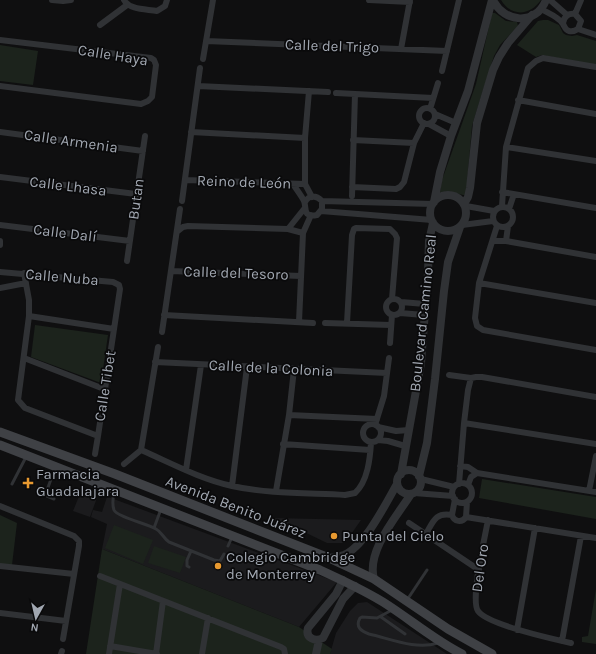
<svg xmlns="http://www.w3.org/2000/svg" width="596" height="654" font-family="Karla,sans-serif">
  <style>
    .built { fill: #1b1b1d }
    .green { fill: #1c231c }
    .lines { fill: none; stroke-linecap: round; stroke-linejoin: round }
    .service { stroke: #303235; stroke-width: 3 }
    .minor { stroke: #303235; stroke-width: 6 }
    .tertiary { stroke: #303235; stroke-width: 8 }
    .secondary { stroke: #3f4145; stroke-width: 9 }
    .poi-dot { fill: #e79930; stroke: #0a0a0b; stroke-width: 1.5 }
    .labels { text-anchor: middle; dominant-baseline: central; stroke-width: 3.5; stroke-linejoin: round; paint-order: stroke }
    .street-label { font-size: 15px; fill: #a1a7b1; stroke: #0a0a0b }
    .poi-label { font-size: 15px; fill: #a1a7b1; stroke: #0a0a0b; text-anchor: start }
  </style>
  <rect width="100%" height="100%" fill="#0f0f10"/>
  <path class="built" d="M82,489L98,495L90,517L73,511Z
    M107,497L111,498L337,582L299,627L102,549L107,524L91,517L93,510L102,512Z
    M272,518L361,520L345,543H327L294,527L274,528Z
    M367,602L447,654H330L336,633L350,611L358,603Z"/>
  <path class="green" d="M501,0H541C530,16 511,17 501,0Z
    M492,13H495L506,21L517,22L518,26L500,45L494,56L479,103L472,126L466,195H463L452,192H440L442,180L476,84Z
    M543,20H548L559,25L563,33L566,35L572,36L577,35L596,41V65L542,55L536,57L517,45L538,21Z
    M0,45L38,51L33,85L0,81Z
    M35,325L108,335L101,383L31,357Z
    M482,479L596,497V519L479,498Z
    M0,515L17,523L12,565L0,564Z
    M114,525L153,540L143,564L105,548Z
    M154,546L186,557L180,573L148,563Z
    M102,549L299,627L332,649L330,654H86Z
    M596,589V644L582,642V637L588,636Z"/>
  <g class="lines">
    <path class="service" d="M12,484L26,457
      M114,491C113,497 112,505 114,510C117,517 148,524 156,529C162,532 163,538 169,542L214,560L220,561L224,554
      M54,499L47,496L46,493L55,468
      M154,528L161,509
      M228,546L232,537
      M189,567L187,566V560L191,551
      M407,600L427,570
      M392,610L377,618L362,617L360,618C355,627 361,631 369,634C391,639 416,650 438,643
      M381,617L405,634"/>
    <path class="minor" d="M52,0L63,1L71,0
      M124,0C129,10 147,9 157,11L165,6L167,0
      M369,0L410,2
      M550,0L567,15
      M541,9C548,13 559,17 563,24C565,27 565,30 569,31C573,32 575,31 578,29L581,21L575,14C569,13 564,16 563,23
      M575,14L581,0
      M100,25L127,5
      M578,29L596,35
      M0,40L151,58L154,60L156,65L152,97L148,101L141,104L0,86
      M206,41L447,51
      M401,49L410,0
      M203,59L213,0
      M442,71L459,0
      M198,86L328,92
      M309,91L305,138V184L312,197
      M336,93L433,98
      M518,100L596,114
      M419 116a8 8 0 1 1 16 0a8 8 0 1 1-16 0Z
      M430,109L438,83
      M435,114L456,123
      M429,124L451,136
      M0,132L143,151
      M191,132L305,138
      M353,140L414,143
      M506,147L596,161
      M0,177L136,194
      M185,180L305,184
      M293,184C296,189 301,195 304,201C307,208 302,218 317,215L322,209V201C316,195 309,195 305,202
      M352,187L396,189L400,187L404,182L414,143L424,123
      M502,192L596,208
      M352,196L355,94
      M182,201L200,68
      M322,201L433,204
      M466,206L494,211
      M502,206L506,147L528,68L536,61L543,58L596,67
      M493 217a10 10 0 1 1 20 0a10 10 0 1 1-20 0Z
      M509,209L514,194
      M321,211L432,220
      M0,225L130,241
      M462,225L493,221
      M497,226L479,283L475,318L477,326L483,330L596,350
      M288,229L304,209
      M178,231L183,227L188,226L288,229L303,233
      M0,241V245
      M493,241H506L596,257
      M506,241L508,226
      M127,261L145,136
      M171,271L301,276
      M0,272L113,282L119,285L120,289L98,436L25,408L18,400L29,316V300L24,273
      M479,283L596,303
      M0,288L26,283
      M386 307a8 8 0 1 1 16 0a8 8 0 1 1-16 0Z
      M401,302L425,304
      M400,313L424,315
      M164,315L313,323
      M29,316L114,329
      M299,322L303,233L311,215
      M325,323L391,325
      M347,323L352,235L354,229L356,228L390,229L395,234L397,238L392,299
      M162,332L180,209
      M390,343L392,315
      M24,358L104,389
      M155,362L387,373
      M449,375L471,378
      M289,415L377,419
      M464,423L596,444
      M363 433a9 9 0 1 1 18 0a9 9 0 1 1-18 0Z
      M375,425L384,396L389,358
      M378,427L396,431L409,430
      M378,440L388,441L405,446
      M283,444L370,450
      M141,450C171,463 200,479 232,486C268,494 308,493 345,495L355,493C368,481 370,458 371,443
      M141,450L158,347
      M95,454L98,436
      M124,464L141,450
      M460,466L468,467L477,473L596,492
      M186,470L201,365
      M421,479L454,487
      M452 493a10 10 0 1 1 20 0a10 10 0 1 1-20 0Z
      M459,484L464,423L468,390L471,378L476,377H482L596,397
      M468,485L471,477L477,473
      M232,486L247,367
      M276,491L289,415L294,369
      M589,491L596,456
      M414,493L453,496
      M0,506L74,536L79,541V546L63,639
      M452,515L455,499
      M466,517L467,502
      M488,520C485,537 470,600 478,611C488,625 553,639 571,643
      M409,523L479,570
      M426,534C433,522 435,512 452,515C454,522 462,523 466,517L596,538
      M0,566L74,574
      M100,576L281,647L284,649L285,654
      M0,613L66,621
      M517,630L535,528
      M562,641L581,536
      M110,646L157,654
      M61,654L62,651
      M109,654L120,584
      M156,654L163,601
      M202,654L208,618"/>
    <path class="tertiary" d="M493,0C504,23 536,26 546,0
      M430 213a18 18 0 1 1 36 0a18 18 0 1 1-36 0Z
      M434,202L440,172L451,136L468,91L492,0
      M464,204L468,197L470,188L477,123L493,70L499,57L508,43L532,15
      M397 482a12 12 0 1 1 24 0a12 12 0 1 1-24 0Z
      M401,474L421,363L428,273L429,241L433,223
      M419,476L427,443L435,379L444,291L448,262L460,227
      M329,558C334,557 339,557 344,555C365,546 386,503 397,484
      M374,579C366,551 397,516 411,494
      M343,580L336,594L308,628C305,638 315,642 323,638L343,599L355,586
      M316,654L319,640"/>
    <path class="secondary" d="M0,432L115,474L329,558L374,579L448,629L492,654
      M0,445L320,570C342,580 363,590 383,602C410,619 434,640 462,654"/>
  </g>
  <g class="poi-dot">
    <path d="M26 477h4v4h4v4h-4v4h-4v-4h-4v-4h4z"/>
    <circle cx="334" cy="536" r="4"/>
    <circle cx="218" cy="566" r="4"/>
  </g>
  <g class="labels">
    <g class="street-label">
      <text transform="translate(332 46) rotate(2)">Calle del Trigo</text>
      <text transform="translate(113 55) rotate(9)">Calle Haya</text>
      <text transform="translate(71 141) rotate(8)">Calle Armenia</text>
      <text transform="translate(244 182) rotate(2)">Reino de León</text>
      <text transform="translate(68 186) rotate(7)">Calle Lhasa</text>
      <text transform="translate(136 199) rotate(-82)">Butan</text>
      <text transform="translate(65 233) rotate(7)">Calle Dalí</text>
      <text transform="translate(236 273) rotate(2)">Calle del Tesoro</text>
      <text transform="translate(62 277) rotate(5)">Calle Nuba</text>
      <text transform="translate(423 313) rotate(-84)">Boulevard Camino Real</text>
      <text transform="translate(271 368) rotate(3)">Calle de la Colonia</text>
      <text transform="translate(105 386) rotate(-81)">Calle Tibet</text>
      <text transform="translate(236 507) rotate(21)">Avenida Benito Juárez</text>
      <text transform="translate(480 568) rotate(-82)">Del Oro</text>
    </g>
    <g class="poi-label">
      <text x="36" y="474">Farmacia<tspan x="36" dy="17">Guadalajara</tspan></text>
      <text x="342" y="536">Punta del Cielo</text>
      <text x="226" y="557">Colegio Cambridge<tspan x="226" dy="17">de Monterrey</tspan></text>
    </g>
  </g>
  <g transform="translate(36 618) rotate(188)" stroke="#0a0a0b" stroke-width="3" paint-order="stroke">
  <path d="M0-3L7 15L0 10L-7 15Z" fill="#a1a7b1"/>
  <text y="-6" font-size="11" font-weight="bold" text-anchor="middle" fill="#a1a7b1">N</text>
  </g>
</svg>
